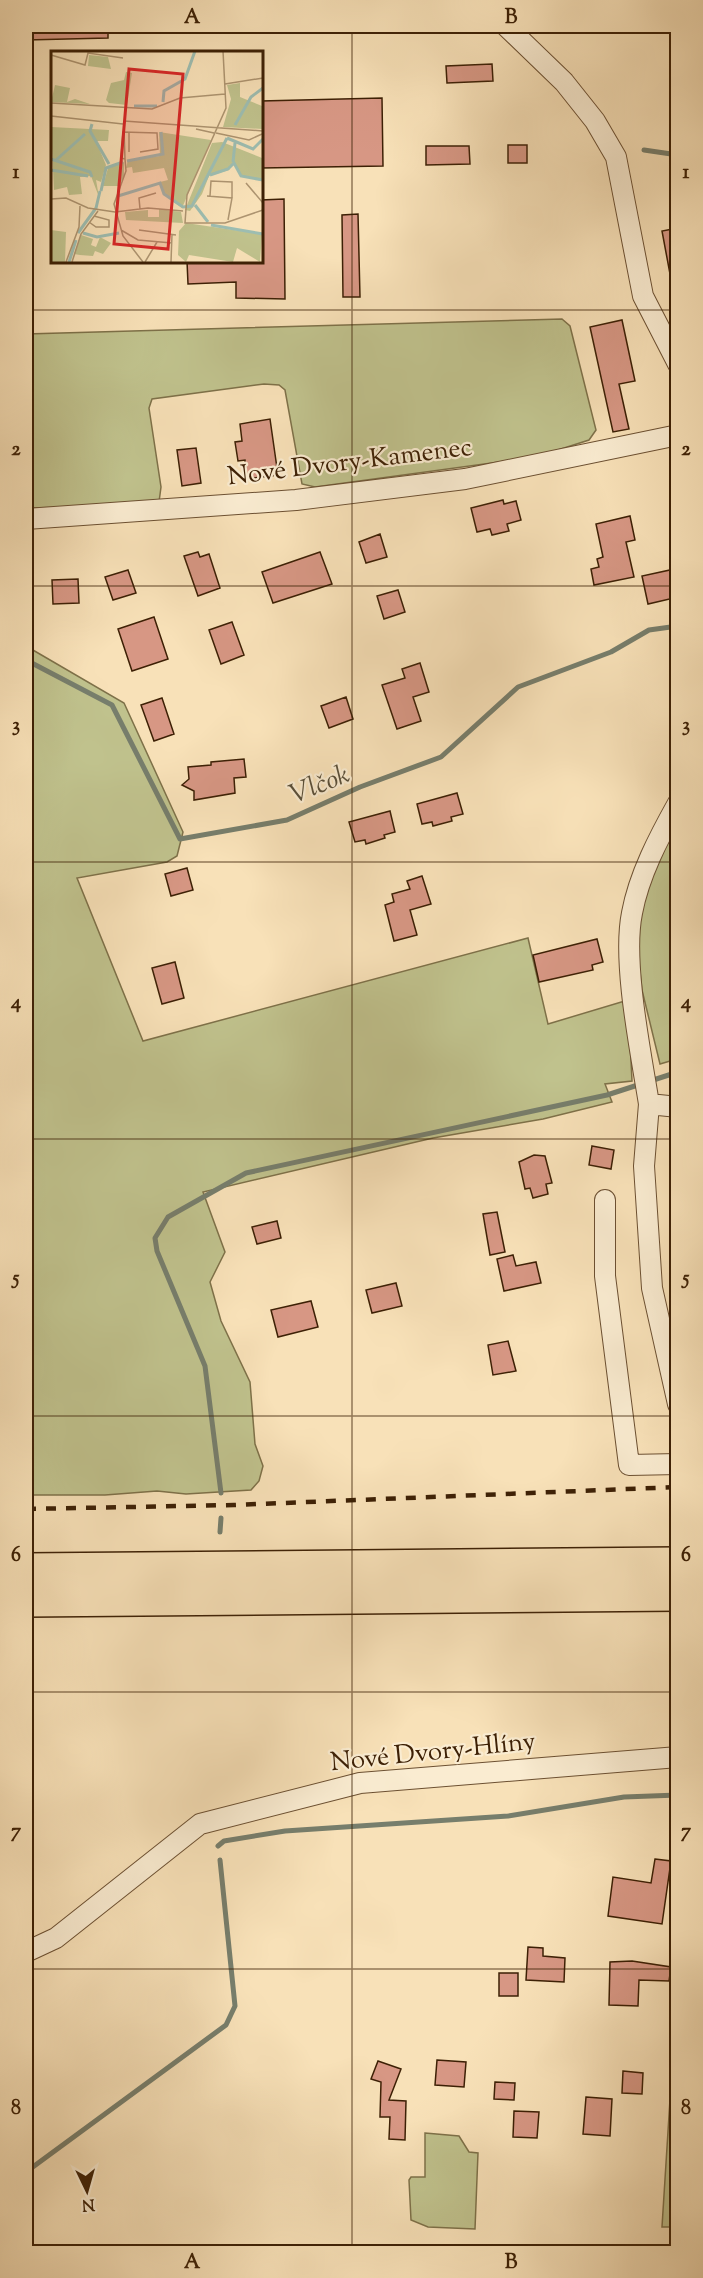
<svg xmlns="http://www.w3.org/2000/svg" width="703" height="2278" font-family="'Sorts Mill Goudy',serif">
  <style>
    .green { fill: #c0c28d; stroke: #7e7149; stroke-width: 1.5 }
    .lines { fill: none; stroke-linecap: round; stroke-linejoin: round }
    .stream { stroke: #777e6c; stroke-width: 5 }
    .building { fill: #d79784; stroke: #3d2005; stroke-width: 1.5 }
    .street-casing { stroke: #6c5032; stroke-width: 22 }
    .highway-casing { stroke: #3d2005; stroke-width: 36 }
    .street { stroke: #faecd1; stroke-width: 20 }
    .highway { stroke: #f8e1b8; stroke-width: 33 }
    .rail { stroke: #3d2005; stroke-width: 4.5; stroke-dasharray: 10 10; stroke-linecap: butt }
    .grid { fill: none; stroke: #3d2005; stroke-width: 1.5; stroke-opacity: 0.55 }
    .labels { text-anchor: middle; dominant-baseline: central; stroke-width: 4.5; stroke-linejoin: round; paint-order: stroke }
    .street-label { font-size: 26px; fill: #3d2005; stroke: #faecd1 }
    .water-label { font-size: 27px; font-style: italic; fill: #5a4f39; stroke: #faecd1 }
    .inset-river { fill: none; stroke: #9dbdb1; stroke-width: 3 }
    .inset-road { fill: none; stroke: #ad9470; stroke-width: 1.5 }
    .view { fill: #d62828; fill-opacity: 0.15; stroke: #d62828; stroke-width: 3 }
    .inset-edge { fill: none; stroke: #3d2005; stroke-width: 3 }
    .neatline { fill: none; stroke: #3d2005; stroke-width: 2 }
    .grid-label { font-size: 20px; text-anchor: middle; font-weight: bold; fill: #3d2005 }
  </style>
  <rect width="100%" height="100%" fill="#f8e1b8"/>
  <filter id="stains"><feTurbulence type="fractalNoise" baseFrequency=".00333" numOctaves="4"/><feColorMatrix values="0 0 0 0 .2 0 0 0 0 .09 0 0 0 0 .02 0 0 0 .5 -.17"/></filter>
  <radialGradient id="worn" r=".72"><stop offset=".6" stop-color="#630" stop-opacity="0"/><stop offset="1" stop-color="#630" stop-opacity=".3"/></radialGradient>
  <path class="green" d="M562,319L570,326L596,430L589,440L536,457L315,487L302,484L285,390L279,385L264,384L152,399L149,408L161,487L159,502L143,506L26,508V334Z
    M26,646L124,703L183,832L177,856L167,862L77,878L143,1041L528,938L548,1024L628,1000L632,1081L605,1084L612,1102L543,1119L433,1138L203,1192L225,1252L210,1282L221,1321L250,1382L255,1444L263,1466L259,1481L251,1490L186,1494L157,1491L105,1495H26Z
    M677,816V1059L660,1064L642,990L635,925L646,883Z
    M677,1988V2227H662Z
    M425,2133L459,2136L469,2152L478,2153L475,2229L428,2227L411,2220L409,2180L411,2177H425Z"/>
  <g class="lines">
    <path class="stream" d="M644,150L678,155
      M26,660L112,705L180,839L287,820L360,787L441,757L518,687L611,652L649,630L678,626
      M221,1493L205,1366L157,1251L155,1238L168,1217L246,1173L607,1095L678,1072
      M220,1532L221,1518
      M218,1846L224,1841L285,1831L508,1816L624,1797L678,1795
      M26,2172L226,2025L235,2006L220,1860"/>
  </g>
  <path class="building" d="M26,26H108V38L26,40Z
    M492,64L493,81L447,83L446,66Z
    M382,98L383,166L261,168V101Z
    M508,145H527V163H508Z
    M426,146H469L470,164L426,165Z
    M284,199L285,299L236,298V282L188,284L187,261H261V200Z
    M358,214L360,297H343L342,215Z
    M678,228V274H670L662,231Z
    M622,320L635,381L619,384L629,429L613,432L590,327Z
    M270,419L278,475L247,479L245,460L238,461L235,442L242,441L240,424Z
    M196,448L201,483L182,486L177,450Z
    M503,500L504,504L516,501L521,520L507,524L509,531L492,535L490,529L477,532L471,508Z
    M630,516L635,540L626,542L634,577L594,585L591,569L599,567L597,559L603,557L596,524Z
    M380,534L387,557L366,563L359,542Z
    M198,552L200,557L209,554L220,588L198,596L184,556Z
    M320,552L332,584L273,603L262,572Z
    M128,570L136,593L113,600L105,577Z
    M670,570L674,598L648,604L642,576Z
    M78,579L79,603L53,604L52,580Z
    M398,590L405,612L384,619L377,596Z
    M154,617L168,659L132,671L118,629Z
    M232,622L244,655L221,664L209,630Z
    M420,663L429,692L413,697L421,721L397,729L382,685L405,678L402,669Z
    M346,697L353,719L329,728L321,706Z
    M162,698L174,734L154,741L141,705Z
    M244,759L246,777L234,778L235,793L194,800V791L182,785L189,779L188,767L211,765V762Z
    M457,793L463,814L451,817L452,821L433,826L432,822L422,824L417,804Z
    M390,811L395,832L384,835L385,838L366,844L365,840L355,842L349,822Z
    M187,868L193,890L171,896L165,874Z
    M422,876L431,904L410,910L417,935L394,941L385,905L394,902L392,894L410,889L407,881Z
    M597,939L603,962L592,965L593,970L539,982L533,955Z
    M175,962L184,998L162,1004L152,968Z
    M592,1146L614,1150L611,1169L589,1165Z
    M534,1155L545,1156L552,1183L546,1184L548,1194L533,1198L530,1188L525,1189L519,1162Z
    M497,1212L505,1252L490,1255L483,1214Z
    M277,1221L281,1238L257,1244L252,1227Z
    M513,1255L516,1266L536,1262L541,1283L504,1291L497,1259Z
    M396,1283L402,1306L372,1313L366,1290Z
    M311,1301L318,1327L278,1337L271,1310Z
    M508,1341L516,1371L493,1375L488,1345Z
    M655,1859L671,1861L662,1924L608,1916L613,1877L651,1883Z
    M528,1947L543,1948V1956L565,1958L564,1982L526,1980Z
    M632,1961L671,1967L669,1981L639,1980L638,2006L609,2005L610,1962Z
    M499,1973H518V1996H499Z
    M437,2060L466,2062L464,2087L435,2085Z
    M378,2061L401,2069L389,2100L406,2101L405,2140L389,2139L390,2117H380L381,2082L371,2079Z
    M623,2071L643,2073L642,2094L622,2093Z
    M495,2082L515,2083L514,2100L494,2099Z
    M586,2097L612,2099L610,2136L583,2134Z
    M514,2111L539,2112L537,2138L513,2137Z"/>
  <g class="lines">
    <defs>
      <path id="street" d="M506,26L564,82L595,121L616,157L643,296L678,364
        M26,519L296,500L465,479L678,435
        M678,803C659,837 639,875 632,913C622,962 641,1053 649,1104L678,1107
        M649,1104L644,1166L652,1288L678,1404
        M605,1200V1276L629,1465L678,1464
        M26,1952L56,1938L200,1824L360,1783L678,1757"/>
      <path id="highway" d="M26,1570L678,1564
        M26,1600L678,1594"/>
    </defs>
    <use href="#street" class="street-casing"/>
    <use href="#highway" class="highway-casing"/>
    <use href="#street" class="street"/>
    <use href="#highway" class="highway"/>
    <path class="rail" d="M26,1509L234,1505L678,1487"/>
  </g>
  <path class="grid" d="M352,26V2252M26,310H678M26,586H678M26,862H678M26,1139H678M26,1416H678M26,1692H678M26,1969H678"/>
  <g class="labels">
    <g class="street-label">
      <text transform="translate(350 463) rotate(-7)">Nové Dvory-Kamenec</text>
      <text transform="translate(433 1753) rotate(-6)">Nové Dvory-Hlíny</text>
    </g>
    <g class="water-label">
      <text transform="translate(320 786) rotate(-22)">Vlčok</text>
    </g>
  </g>
  <g transform="translate(51 51)">
    <rect width="212" height="212" fill="#f8e1b8"/>
    <path d="M38,4L57,6L60,18L37,15ZM75,21L81,22L76,54L58,52L55,49L60,32L73,29ZM189,32V46L211,55V78L172,76L180,48L176,34ZM4,34L19,37L16,51L24,48L39,53L0,51ZM0,76L58,79L57,90H45L55,114L50,131L45,129L48,146L40,125L29,126L31,143L18,144L16,136L3,139ZM108,81L160,89L131,157L112,143L109,131L117,129L113,117L82,122L81,116L75,117L77,109L109,105ZM171,91L211,107V130L191,125L182,112L178,119L158,125L151,143L139,160L134,159L161,92ZM73,111V126L67,135H52L57,117ZM108,158L130,161L132,172L75,169L74,161L97,159V166H108ZM135,172L211,183L209,211L186,197L182,211L138,204L135,211L127,204L128,180ZM0,179L15,181L14,211H0ZM30,184L42,188L40,194L45,196L49,186L60,192L52,203L44,200L42,205L29,204L23,203Z" fill="#c0c28d"/>
    <path class="inset-river" d="M112,51L113,40L134,28L144,0M83,55H106M41,73L39,80L58,113M184,74L200,46L212,37M176,87L202,98L212,88M0,108L39,121L41,126M4,110L34,83M76,110L112,103L110,81M182,111L184,92M0,119L37,125M159,124L177,118L183,112L190,125L212,129M50,140L55,117L72,111M67,145L109,132L113,143L132,156L141,155L176,87M144,154L157,171M160,174L212,183M27,182L45,157L49,140M32,182L46,186L68,182M18,211L25,189"/>
    <path class="inset-road" d="M172,0L175,57L136,144L134,172H174L212,159M0,4L34,14L37,2L72,7M174,33L212,27M0,52L101,58L129,47L174,43M0,65L72,73M73,70L212,80M145,78L163,82M73,79L74,108M78,81V101M165,82L198,89L211,83M89,101L107,98L106,82L72,81L70,107L74,108L75,120L63,153L72,185L92,211M195,132L212,152M156,145L181,147L177,169M159,145L160,130L181,131V147M0,148L15,147L37,157L64,161L97,157L132,160M89,158L88,147L105,142M38,171L45,176H58V169L43,165M70,179L87,189L121,192M88,179L125,184M15,211L28,176L29,155M21,211L30,183L47,160M94,211L106,191M120,211L121,183"/>
    <path class="view" d="M78,18L132,23L117,198L63,193Z"/>
    <rect width="212" height="212" class="inset-edge"/>
  </g>
  <rect width="703" height="2278" fill="none" stroke="#f8e1b8" stroke-width="66"/>
  <g transform="translate(87 2191) rotate(175)" stroke="#faecd1" stroke-width="4.5" paint-order="stroke">
  <path d="M0-4.5L10 22L0 15L-10 22Z" fill="#3d2005"/>
  <text y="-9" font-size="16" font-weight="bold" text-anchor="middle" fill="#3d2005">N</text>
  </g>
  <rect x="33" y="33" width="637" height="2212" class="neatline"/>
  <g class="grid-label">
    <text x="192" y="23">A</text>
    <text x="511" y="23">B</text>
    <text x="16" y="178">1</text>
    <text x="686" y="178">1</text>
    <text x="16" y="455">2</text>
    <text x="686" y="455">2</text>
    <text x="16" y="731">3</text>
    <text x="686" y="731">3</text>
    <text x="16" y="1008">4</text>
    <text x="686" y="1008">4</text>
    <text x="16" y="1284">5</text>
    <text x="686" y="1284">5</text>
    <text x="16" y="1561">6</text>
    <text x="686" y="1561">6</text>
    <text x="16" y="1837">7</text>
    <text x="686" y="1837">7</text>
    <text x="16" y="2114">8</text>
    <text x="686" y="2114">8</text>
    <text x="192" y="2268">A</text>
    <text x="511" y="2268">B</text>
  </g>
  <rect width="100%" height="100%" filter="url(#stains)"/>
  <rect width="100%" height="100%" fill="url(#worn)"/>
</svg>
